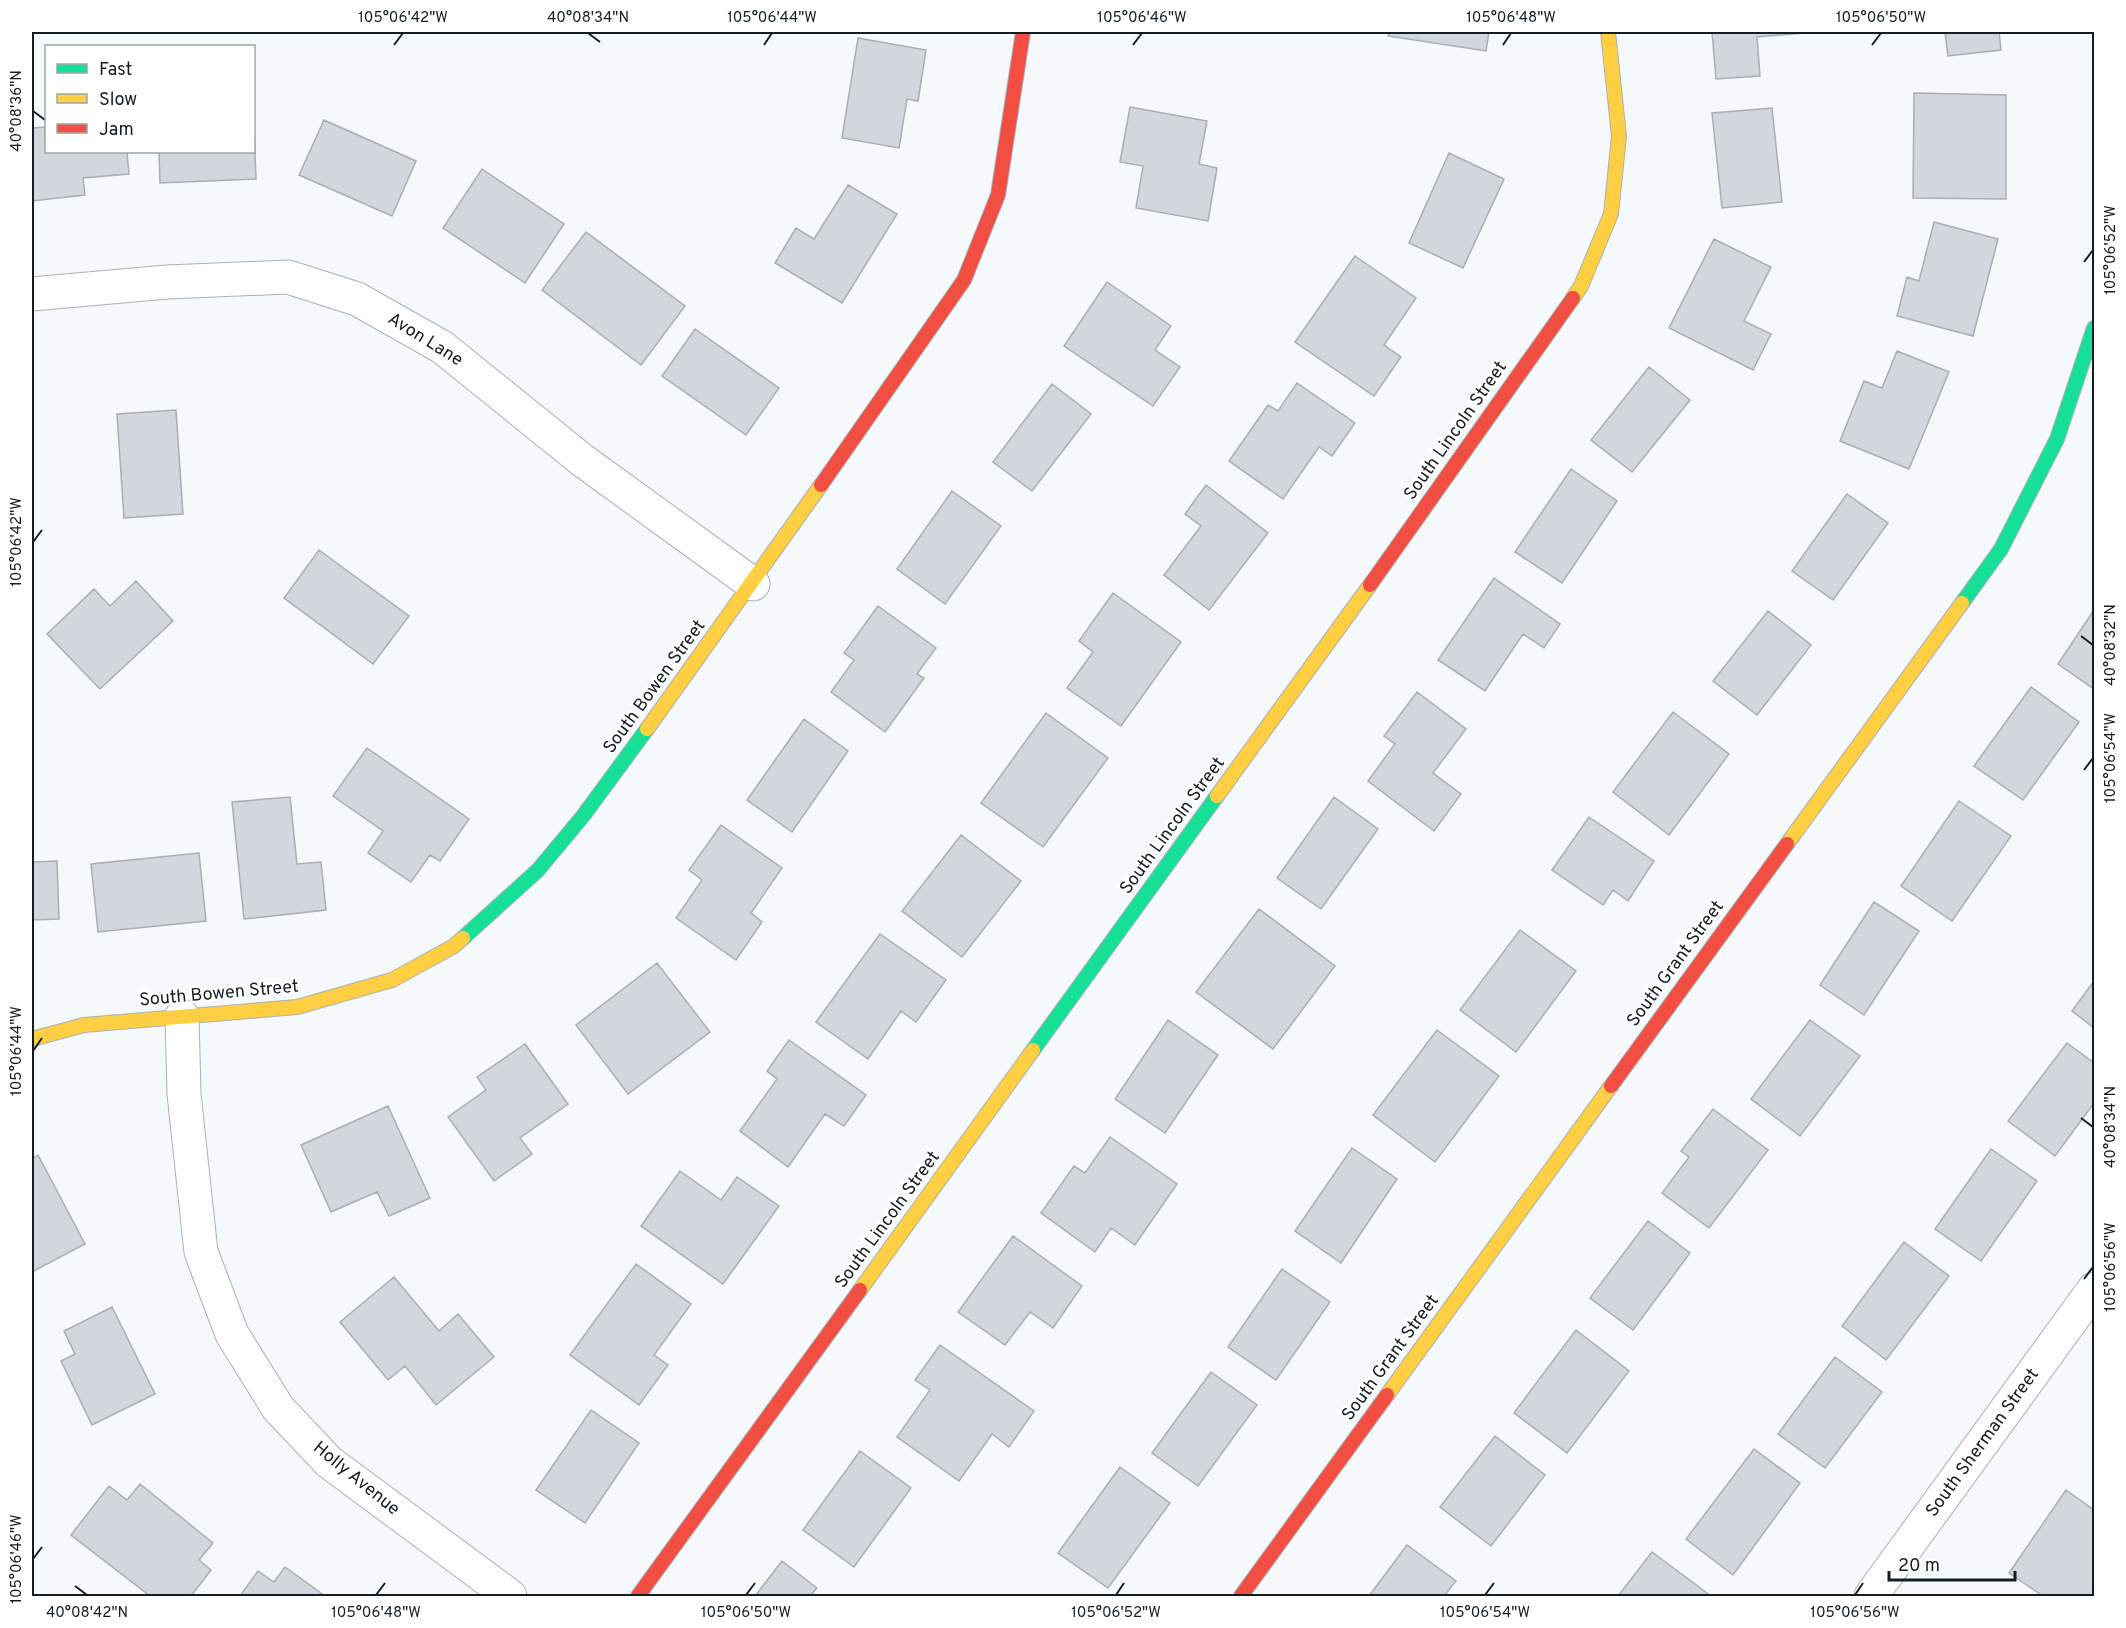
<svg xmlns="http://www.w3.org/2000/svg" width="2126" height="1628" font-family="Overpass,sans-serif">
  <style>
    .building { fill: #d1d7dc; stroke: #a9aeb3; stroke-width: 1.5 }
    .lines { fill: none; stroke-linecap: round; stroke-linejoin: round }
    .street-casing { stroke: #a9b1b5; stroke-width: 35 }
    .fast-casing { stroke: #a9b1b5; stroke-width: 16 }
    .slow-casing { stroke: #a9b1b5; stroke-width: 16 }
    .jam-casing { stroke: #a9b1b5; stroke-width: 16 }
    .street { stroke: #fefefe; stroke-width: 33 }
    .fast { stroke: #16e098; stroke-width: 14 }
    .slow { stroke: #ffcf43; stroke-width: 14 }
    .jam { stroke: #f24e42; stroke-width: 14 }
    .ticks { fill: none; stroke: #121e23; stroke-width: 2 }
    .labels { text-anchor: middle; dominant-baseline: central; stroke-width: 4.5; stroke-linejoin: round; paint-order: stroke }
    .street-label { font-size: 18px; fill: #121e23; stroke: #fff }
    .neatline { fill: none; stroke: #121e23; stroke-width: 2 }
    .ticks-label { font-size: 15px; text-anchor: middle; fill: #121e23 }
  </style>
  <rect width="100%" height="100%" fill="#f5f9fb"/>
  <path class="building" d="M1389,32H1489L1486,51L1388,36Z
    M1712,32H1804V33L1757,37L1760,76L1716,79Z
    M1945,32H1999L2001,50L1948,56Z
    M858,38L926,50L918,101L907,99L899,148L842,138Z
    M1914,93L2006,95V199L1913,198Z
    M1130,107L1207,121L1199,164L1217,168L1208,221L1136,208L1143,166L1120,162Z
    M1772,108L1782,202L1722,208L1712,113Z
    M324,120L416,161L392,216L299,175Z
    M46,127V152H127L129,174L83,178L85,195L32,201V128Z
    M254,128L256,179L160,183L159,152H254Z
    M1449,153L1504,179L1463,268L1409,243Z
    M482,169L564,224L525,283L443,228Z
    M848,185L897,214L842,303L775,263L796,228L814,239Z
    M1934,222L1998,239L1973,336L1897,316L1907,277L1919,281Z
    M586,232L685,306L641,365L542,290Z
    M1714,239L1771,267L1744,321L1771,334L1753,370L1669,328Z
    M1355,256L1416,298L1384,345L1401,357L1374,396L1295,342Z
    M1107,282L1171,326L1155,350L1180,367L1153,406L1064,346Z
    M695,329L779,388L746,435L662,376Z
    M1897,351L1949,372L1909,469L1840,441L1864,381L1882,388Z
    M1649,367L1690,400L1632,472L1591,440Z
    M1297,383L1355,423L1332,456L1319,447L1283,499L1229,461L1268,405L1278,411Z
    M1052,384L1091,414L1032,491L993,462Z
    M176,410L183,514L124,518L117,414Z
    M1571,469L1617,501L1562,583L1515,552Z
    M1206,485L1268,533L1209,610L1164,575L1201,526L1185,514Z
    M952,491L1001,526L945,604L897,569Z
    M1847,494L1888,523L1833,600L1792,571Z
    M319,550L409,616L373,664L284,598Z
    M1494,578L1560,624L1544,648L1523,634L1485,691L1438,660Z
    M136,581L173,621L100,689L47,634L94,589L110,606Z
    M1113,593L1181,642L1121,726L1067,688L1093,652L1079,641Z
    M878,606L936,648L917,674L924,678L885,732L831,692L854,660L844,653Z
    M2094,610V689L2058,664Z
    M1768,611L1811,645L1757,715L1713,681Z
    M2031,687L2079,722L2023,800L1974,766Z
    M1417,692L1466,729L1433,773L1461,794L1434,831L1368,781L1395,744L1384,736Z
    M1673,712L1729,754L1669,835L1613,792Z
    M1046,713L1108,758L1043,847L981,803Z
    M804,719L848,751L792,832L747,800Z
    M367,748L469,819L440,861L430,855L411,882L368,853L383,831L333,796Z
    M290,797L297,864L321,862L326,910L244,919L232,802Z
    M1334,797L1378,829L1321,909L1277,878Z
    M1959,801L2011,836L1952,921L1901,886Z
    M1589,817L1654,861L1628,901L1613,890L1603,905L1552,870Z
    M721,825L782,868L751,913L762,922L736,960L676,918L702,880L689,870Z
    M961,835L1021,881L962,957L902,911Z
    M199,853L206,921L98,932L91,864Z
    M57,861L59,919L32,920V862Z
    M1874,902L1919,931L1864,1015L1820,985Z
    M1259,909L1335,966L1273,1049L1196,992Z
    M1520,930L1576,971L1516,1052L1460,1010Z
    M880,934L946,980L916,1022L901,1011L868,1059L816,1022Z
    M657,963L710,1032L628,1094L576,1025Z
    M2094,981V1028L2072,1011Z
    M1168,1020L1218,1055L1165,1133L1115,1099Z
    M1810,1020L1860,1056L1800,1136L1751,1099Z
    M1437,1030L1499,1076L1435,1162L1373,1115Z
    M789,1040L866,1095L844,1126L825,1114L788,1167L740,1131L777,1079L767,1071Z
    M2067,1043L2094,1063V1103L2055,1156L2008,1121Z
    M525,1044L568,1104L520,1138L532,1154L494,1181L448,1117L486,1090L477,1077Z
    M388,1106L430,1198L389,1216L377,1192L331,1212L301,1145Z
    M1713,1109L1768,1150L1709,1228L1662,1193L1689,1157L1681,1151Z
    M1110,1137L1177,1184L1135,1245L1111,1228L1095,1252L1041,1213L1074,1166L1085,1173Z
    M1352,1148L1397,1179L1341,1263L1295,1231Z
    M1991,1149L2037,1181L1981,1261L1935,1229Z
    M38,1155L85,1244L32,1272V1159Z
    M680,1171L721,1200L737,1177L779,1206L723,1284L641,1226Z
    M1648,1221L1690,1253L1633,1330L1590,1298Z
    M1013,1236L1082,1286L1053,1328L1030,1312L1005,1345L958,1312Z
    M1904,1242L1949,1276L1886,1360L1842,1326Z
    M636,1264L691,1304L654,1355L668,1365L639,1405L570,1355Z
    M1282,1269L1330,1302L1276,1380L1228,1347Z
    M394,1277L439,1331L458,1314L494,1357L436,1405L405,1366L388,1380L340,1322Z
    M112,1307L155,1394L92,1425L61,1361L75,1354L64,1331Z
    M1576,1330L1629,1371L1567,1453L1514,1413Z
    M940,1345L1034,1411L1009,1447L992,1434L959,1481L897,1437L930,1390L915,1380Z
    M1835,1357L1882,1392L1825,1468L1778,1434Z
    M1211,1372L1257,1405L1198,1486L1152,1453Z
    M591,1410L639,1443L585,1523L536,1490Z
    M1495,1436L1545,1475L1491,1546L1440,1507Z
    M1754,1449L1800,1483L1733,1575L1686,1539Z
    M860,1451L911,1488L854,1567L803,1530Z
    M1120,1467L1170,1503L1108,1588L1058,1553Z
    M140,1484L213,1543L199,1560L211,1570L191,1596H150L71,1535L109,1486L127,1500Z
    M2066,1490L2094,1510V1596H2043L2009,1573Z
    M1407,1545L1456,1581L1444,1596H1369Z
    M1652,1552L1711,1596H1618Z
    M782,1561L817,1588L810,1596H755Z
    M285,1567L325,1596H240L258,1571L274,1582Z"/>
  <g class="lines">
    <defs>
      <path id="street" d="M32,294L167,282L288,277L357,299L442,347L582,460L753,584
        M182,1016L184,1094L201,1252L232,1334L278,1408L329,1462L510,1596
        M1871,1596L2094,1289"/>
      <path id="fast" d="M1962,603L2001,549L2057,439L2094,328
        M463,938L538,870L583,816L647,729
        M1033,1050L1217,796"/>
      <path id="slow" d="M1573,298L1581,286L1611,214L1619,136L1608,32
        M647,729L821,485
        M1217,796L1370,585
        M1787,844L1962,603
        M32,1039L84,1025L297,1007L392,980L454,946L463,938
        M860,1290L1033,1050
        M1387,1395L1611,1086"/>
      <path id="jam" d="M821,485L964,280L998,195L1023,32
        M1370,585L1573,298
        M1611,1086L1787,844
        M638,1596L860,1290
        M1241,1596L1387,1395"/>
    </defs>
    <use href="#street" class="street-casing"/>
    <use href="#fast" class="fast-casing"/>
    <use href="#slow" class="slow-casing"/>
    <use href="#jam" class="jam-casing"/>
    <use href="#street" class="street"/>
    <use href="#fast" class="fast"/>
    <use href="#slow" class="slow"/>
    <use href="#jam" class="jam"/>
  </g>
  <path class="ticks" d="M588,33L600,42M394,45L403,33M764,45L772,33M1133,45L1142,33M1503,45L1511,33M1872,45L1881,33M33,111L45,120M2084,262L2093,250M33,542L42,530M2081,636L2093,645M2084,770L2093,758M33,1051L42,1038M2081,1118L2093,1127M2084,1279L2093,1267M33,1559L42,1547M75,1586L87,1595M376,1595L385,1583M746,1595L755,1583M1116,1595L1124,1583M1485,1595L1494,1583M1855,1595L1863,1583"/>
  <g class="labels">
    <g class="street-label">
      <text transform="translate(425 340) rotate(32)">Avon Lane</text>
      <text transform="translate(1456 431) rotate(-55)">South Lincoln Street</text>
      <text transform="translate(655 687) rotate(-54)">South Bowen Street</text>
      <text transform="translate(1173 826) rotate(-54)">South Lincoln Street</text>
      <text transform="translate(1676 964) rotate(-54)">South Grant Street</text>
      <text transform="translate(219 994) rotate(-5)">South Bowen Street</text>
      <text transform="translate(888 1220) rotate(-54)">South Lincoln Street</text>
      <text transform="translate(1391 1358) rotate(-54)">South Grant Street</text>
      <text transform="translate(1983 1443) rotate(-54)">South Sherman Street</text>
      <text transform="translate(356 1479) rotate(39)">Holly Avenue</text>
    </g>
  </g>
  <rect width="2126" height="1628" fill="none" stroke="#ffffff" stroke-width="66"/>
  <rect x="45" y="45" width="210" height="108" fill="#ffffff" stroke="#a0a5a7" stroke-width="1.5"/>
  <rect x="57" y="64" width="30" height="9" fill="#16e098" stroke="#a0a5a7" stroke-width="1.5"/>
  <text x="99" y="75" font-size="18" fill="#121e23">Fast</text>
  <rect x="57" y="94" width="30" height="9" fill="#ffcf43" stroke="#a0a5a7" stroke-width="1.5"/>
  <text x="99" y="105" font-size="18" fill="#121e23">Slow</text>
  <rect x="57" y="124" width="30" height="9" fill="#f24e42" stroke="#a0a5a7" stroke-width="1.5"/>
  <text x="99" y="135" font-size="18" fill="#121e23">Jam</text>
  <path d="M1889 1571v9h126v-9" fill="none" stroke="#121e23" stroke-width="3"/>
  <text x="1898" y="1571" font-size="18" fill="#121e23" stroke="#ffffff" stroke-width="4.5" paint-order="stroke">20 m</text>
  <rect x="33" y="33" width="2060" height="1562" class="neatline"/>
  <g class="ticks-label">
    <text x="403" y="22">105°06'42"W</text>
    <text x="588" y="22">40°08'34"N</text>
    <text x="772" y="22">105°06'44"W</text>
    <text x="1142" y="22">105°06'46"W</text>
    <text x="1511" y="22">105°06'48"W</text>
    <text x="1881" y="22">105°06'50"W</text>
    <text transform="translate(16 111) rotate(-90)" y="5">40°08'36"N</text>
    <text transform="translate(2110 250) rotate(-90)" y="5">105°06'52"W</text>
    <text transform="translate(16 542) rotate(-90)" y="5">105°06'42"W</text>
    <text transform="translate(2110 645) rotate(-90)" y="5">40°08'32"N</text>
    <text transform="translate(2110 758) rotate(-90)" y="5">105°06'54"W</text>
    <text transform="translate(16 1051) rotate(-90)" y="5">105°06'44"W</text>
    <text transform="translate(2110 1127) rotate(-90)" y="5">40°08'34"N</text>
    <text transform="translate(2110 1267) rotate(-90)" y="5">105°06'56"W</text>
    <text transform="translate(16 1559) rotate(-90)" y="5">105°06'46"W</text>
    <text x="87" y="1617">40°08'42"N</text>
    <text x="376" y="1617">105°06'48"W</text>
    <text x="746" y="1617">105°06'50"W</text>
    <text x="1116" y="1617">105°06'52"W</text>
    <text x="1485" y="1617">105°06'54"W</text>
    <text x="1855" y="1617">105°06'56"W</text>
  </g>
</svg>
